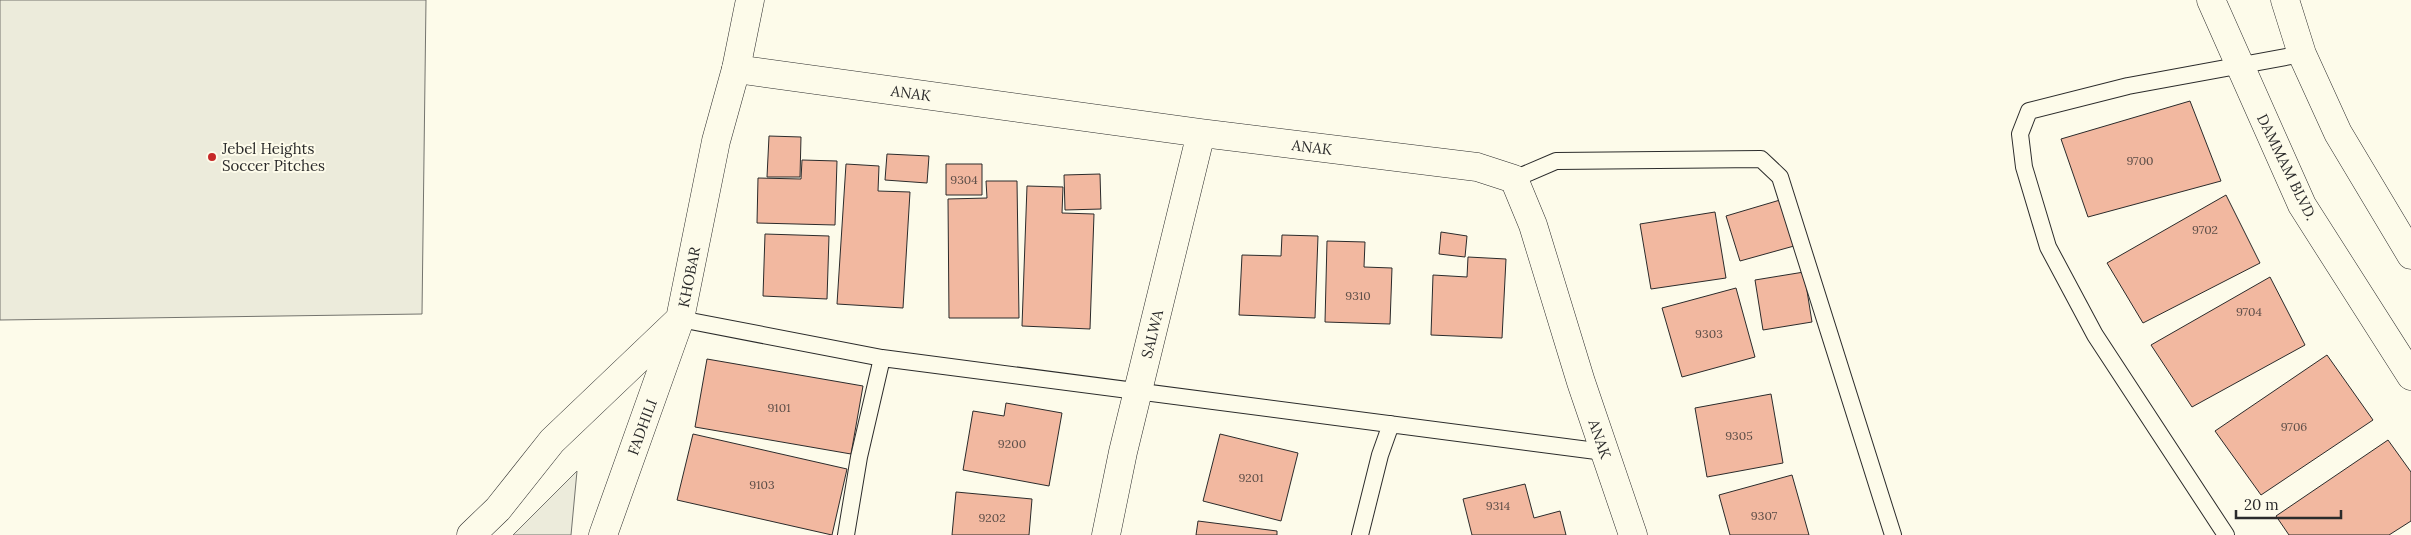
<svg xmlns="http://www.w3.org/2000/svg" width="2411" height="535" font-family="Lora,serif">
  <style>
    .green { fill: #ecebdb; stroke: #74746e }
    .building { fill: #f2b8a0; stroke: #2b2b2b }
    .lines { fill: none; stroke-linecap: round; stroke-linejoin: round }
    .lane-casing { stroke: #2b2b2b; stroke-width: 18 }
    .street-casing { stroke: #2b2b2b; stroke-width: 29 }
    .secondary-casing { stroke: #2b2b2b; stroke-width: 29 }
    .lane { stroke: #fdfbea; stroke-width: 16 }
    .street { stroke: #fdfbea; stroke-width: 28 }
    .secondary { stroke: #fdfbea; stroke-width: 28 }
    .poi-dot { fill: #c62828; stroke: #fdfbea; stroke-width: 2 }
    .labels { text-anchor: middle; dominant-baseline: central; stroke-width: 4; stroke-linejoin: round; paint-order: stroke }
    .number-label { font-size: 12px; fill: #5d4e48 }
    .street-label { font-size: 15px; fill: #2b2b2b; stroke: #fdfbea }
    .poi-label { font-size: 15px; fill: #2b2b2b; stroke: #fdfbea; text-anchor: start }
  </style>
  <rect width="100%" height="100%" fill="#fdfbea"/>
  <path class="green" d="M0,0H426L422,314L0,320Z
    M577,471L571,535H513Z"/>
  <path class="building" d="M2190,101L2221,181L2088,217L2061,139Z
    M769,136L801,137L800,177H767Z
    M887,154L929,156L927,183L885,180Z
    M802,160L837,161L835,225L757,223L758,178L801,179Z
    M846,164L879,166L878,191L910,192L903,308L837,304Z
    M946,164H982V195H946Z
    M1100,174L1101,209L1065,210L1064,175Z
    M986,181H1017L1019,318H949L948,199L987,198Z
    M1027,186L1063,187L1062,213L1094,214L1090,329L1022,326Z
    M2226,195L2260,263L2143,323L2107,263Z
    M1780,200L1794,246L1740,261L1726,216Z
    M1715,212L1726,278L1651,289L1640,224Z
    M1441,232L1467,236L1465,257L1439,254Z
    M765,234L829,236L827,299L763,296Z
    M1282,235L1318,236L1315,318L1239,315L1242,255L1281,256Z
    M1327,241L1365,242L1364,267L1392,268L1390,324L1325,322Z
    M1468,257L1506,259L1502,338L1431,335L1433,275L1467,277Z
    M1804,272L1812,322L1763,330L1755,280Z
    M2270,277L2305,345L2192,407L2151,345Z
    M1736,288L1755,357L1682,377L1662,308Z
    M2327,355L2373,420L2261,495L2215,431Z
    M707,359L863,386L851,454L695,427Z
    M1771,394L1783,463L1707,477L1695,408Z
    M1006,403L1062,413L1049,486L963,470L973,411L1004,416Z
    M693,434L847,469L832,535L677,500Z
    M1220,434L1298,453L1281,521L1203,501Z
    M2388,440L2411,472V521L2389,535H2289L2276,516Z
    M1792,475L1809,535H1730L1719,495Z
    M1525,484L1534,518L1560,511L1566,535H1472L1463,499Z
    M956,492L1032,499L1029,535H952Z
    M1198,521L1277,531V535H1196Z"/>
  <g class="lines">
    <defs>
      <path id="lane" d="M1514,179L1556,161L1761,159L1780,177L1893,535
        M680,319L882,358L1604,452
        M846,535L859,457L882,358
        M1360,535L1380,455L1391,424
        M2226,535L2095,335L2048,247L2024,167L2020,134L2029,111L2128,86L2302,54"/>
      <path id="street" d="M736,69L1201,133L1477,167L1514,179L1533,225L1581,382L1633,535
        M603,535L680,319
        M1106,535L1123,452L1201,133"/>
      <path id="secondary" d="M2211,0L2302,205L2411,376
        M2285,0L2302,54L2338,133L2411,255
        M471,535L498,509L552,441L680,319L716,141L736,69L750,0"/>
    </defs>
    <use href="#lane" class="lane-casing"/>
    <use href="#street" class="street-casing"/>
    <use href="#secondary" class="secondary-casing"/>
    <use href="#lane" class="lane"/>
    <use href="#street" class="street"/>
    <use href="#secondary" class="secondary"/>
  </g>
  <circle class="poi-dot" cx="212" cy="157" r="5"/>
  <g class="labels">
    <g class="number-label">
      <text x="2140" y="160">9700</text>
      <text x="964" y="179">9304</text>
      <text x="2205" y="229">9702</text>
      <text x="1358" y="295">9310</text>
      <text x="2249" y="311">9704</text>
      <text x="1709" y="333">9303</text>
      <text x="779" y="407">9101</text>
      <text x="2294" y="426">9706</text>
      <text x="1739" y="435">9305</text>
      <text x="1012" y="443">9200</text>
      <text x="1251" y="477">9201</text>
      <text x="762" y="484">9103</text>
      <text x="1498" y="505">9314</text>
      <text x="1764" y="515">9307</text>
      <text x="992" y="517">9202</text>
    </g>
    <g class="street-label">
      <text transform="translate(911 93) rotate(8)">ANAK</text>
      <text transform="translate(1312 147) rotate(7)">ANAK</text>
      <text transform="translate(2287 167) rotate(64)">DAMMAM BLVD.</text>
      <text transform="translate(689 277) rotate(-79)">KHOBAR</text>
      <text transform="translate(1152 334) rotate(-76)">SALWA</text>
      <text transform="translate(642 427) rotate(-70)">FADHILI</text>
      <text transform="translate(1600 439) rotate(71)">ANAK</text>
    </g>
    <g class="poi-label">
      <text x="222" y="148">Jebel Heights<tspan x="222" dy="17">Soccer Pitches</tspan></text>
    </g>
  </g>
  <path d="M2236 510v8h105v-8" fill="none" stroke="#2b2b2b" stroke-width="2.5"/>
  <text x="2244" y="510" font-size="15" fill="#2b2b2b" stroke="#fdfbea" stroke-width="4" paint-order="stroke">20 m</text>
</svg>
